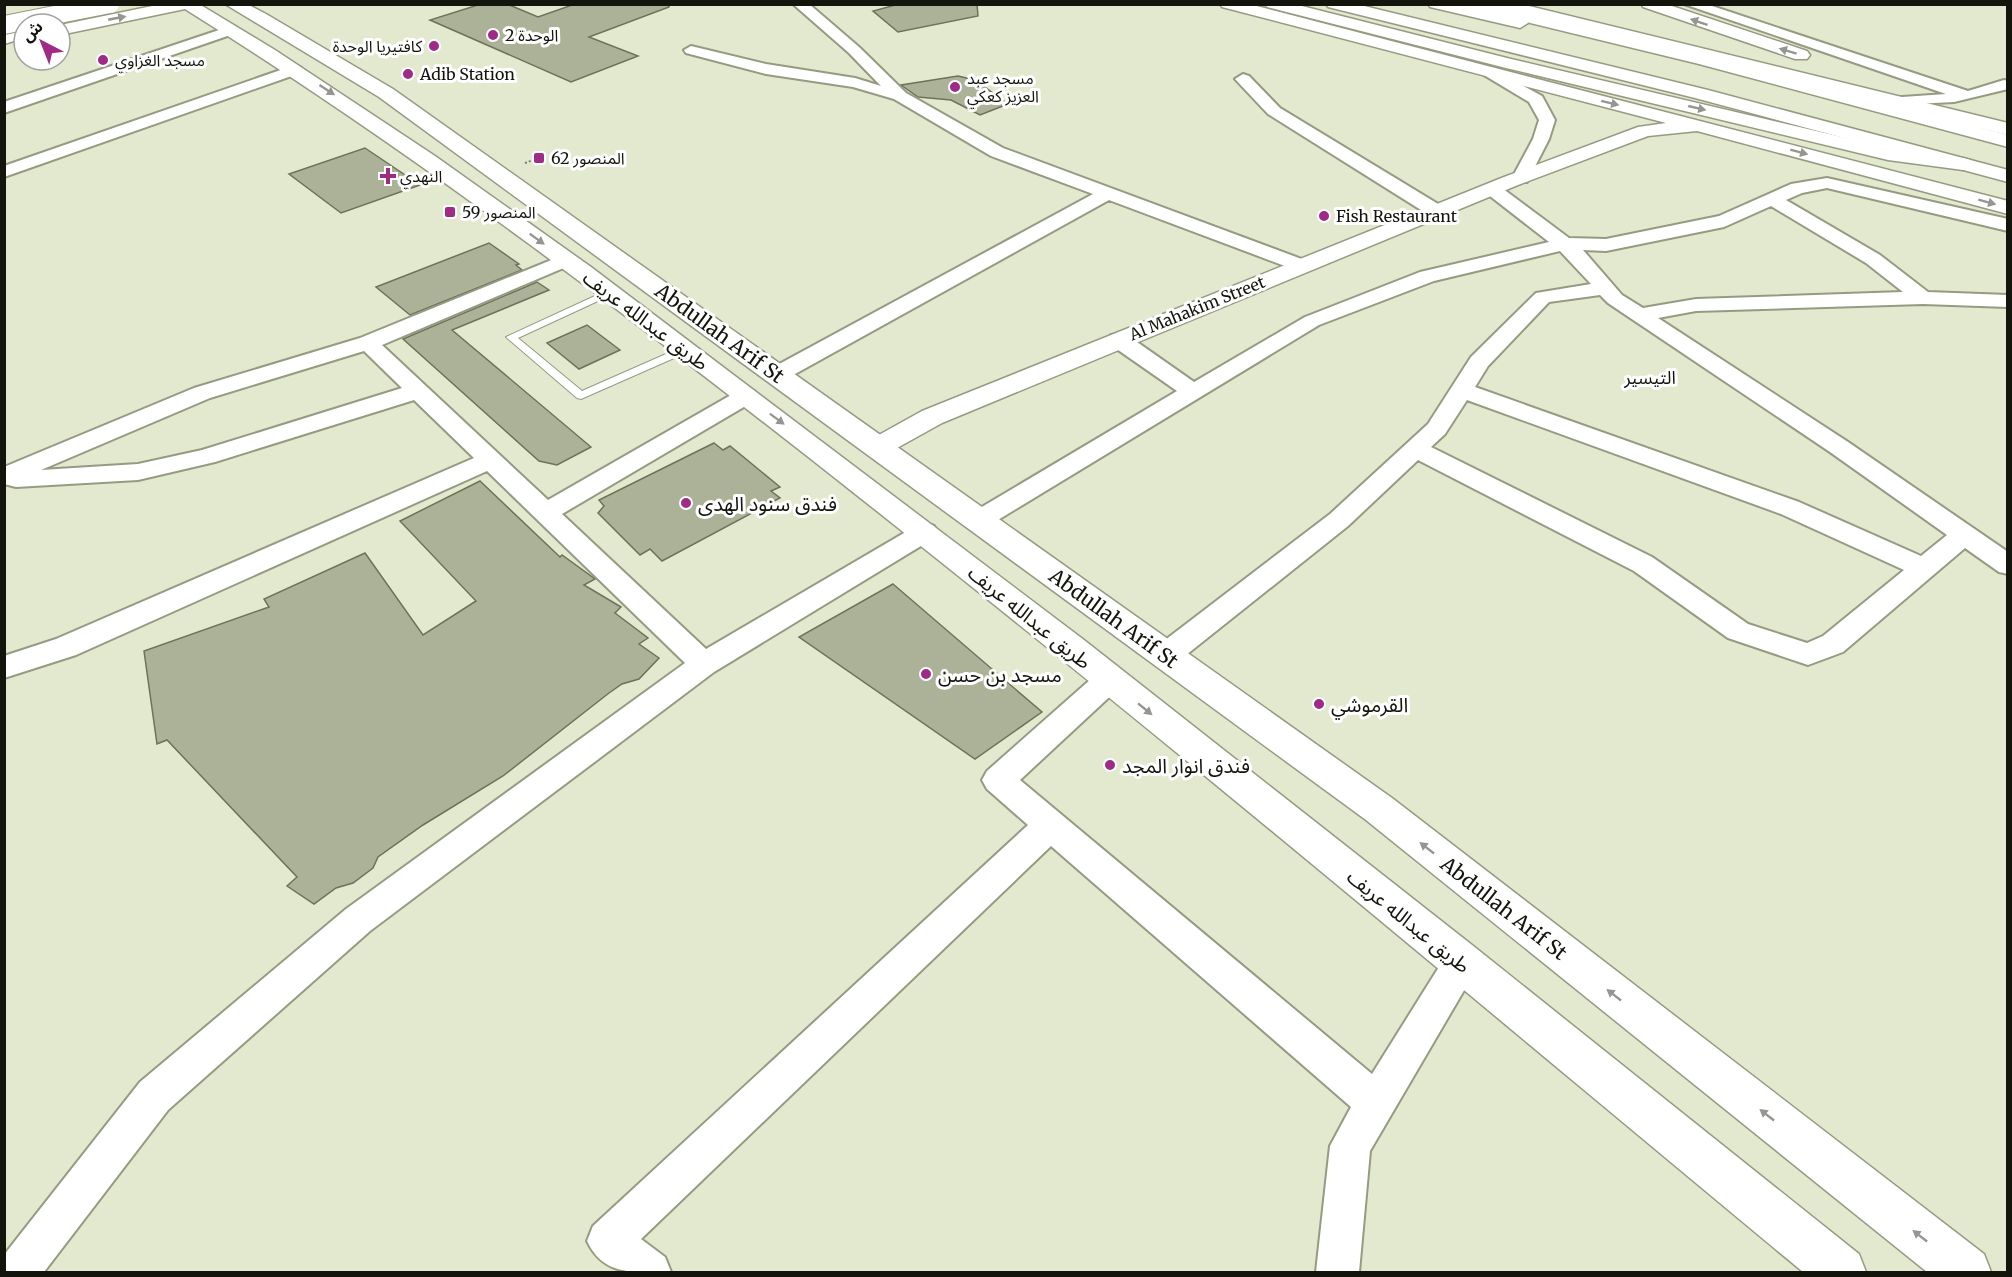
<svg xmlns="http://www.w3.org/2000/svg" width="2012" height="1277" font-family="Merriweather,'Noto Sans Arabic',serif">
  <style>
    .building { fill: #acb297; stroke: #6d725a; stroke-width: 1.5 }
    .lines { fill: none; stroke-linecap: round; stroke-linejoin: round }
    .service-casing { stroke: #959b81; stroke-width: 2 }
    .minor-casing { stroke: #959b81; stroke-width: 4 }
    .tertiary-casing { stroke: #959b81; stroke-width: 3 }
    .primary-casing { stroke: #959b81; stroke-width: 3 }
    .motorway-casing { stroke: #959b81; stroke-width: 3 }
    .path { stroke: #797c6b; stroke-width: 2; stroke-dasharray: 2 2; stroke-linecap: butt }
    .service { fill: #fff; fill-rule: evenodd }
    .minor { fill: #fff; fill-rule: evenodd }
    .tertiary { fill: #fff; fill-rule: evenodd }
    .primary { fill: #fff; fill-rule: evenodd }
    .motorway { fill: #fff; fill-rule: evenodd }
    .motorway-bridge-casing { stroke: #959b81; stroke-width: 20; stroke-linecap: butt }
    .motorway-bridge { stroke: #fff; stroke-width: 18 }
    .oneway { fill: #959692 }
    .poi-dot { fill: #9f2b86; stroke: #fff; stroke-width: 2 }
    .labels { text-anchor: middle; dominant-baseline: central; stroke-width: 6; stroke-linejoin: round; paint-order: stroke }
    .far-poi-label { font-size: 16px; fill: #13150c; stroke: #fff; text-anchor: start }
    .far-street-label { font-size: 16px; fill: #13150c; stroke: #fff }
    .far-neighbourhood-label { font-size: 18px; fill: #13150c; stroke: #fff }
    .street-label { font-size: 20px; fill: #13150c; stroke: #fff }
    .poi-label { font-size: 20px; fill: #13150c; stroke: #fff; text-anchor: start }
  </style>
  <rect width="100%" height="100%" fill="#e3e9ce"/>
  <path class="building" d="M481,4H507L538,17L575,4H669V7L589,37L638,56L571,82L430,20Z
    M899,4H977L978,16L898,32L873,11Z
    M958,76L975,80L1008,104L980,115L951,100L918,97L901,85Z
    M365,148L420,185L341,213L289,174Z
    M489,243L519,264L516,265L522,270L410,315L376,287Z
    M537,282L549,290L452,330L591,447L557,465L539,461L403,339Z
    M587,325L620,350L579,369L547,343Z
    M714,443L723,450L730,446L780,487L771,491L780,498L662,561L650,549L640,555L598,513L604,506L599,500Z
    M480,481L560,557L562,555L595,579L584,585L621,607L615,613L648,638L639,644L659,658L639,679L622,684L609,693L503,776L423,825L378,857L373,868L353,883L336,888L314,904L287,886L297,877L167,740L157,744L144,651L269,607L264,599L365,553L423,635L476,601L400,521Z
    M893,584L1042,712L975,759L799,637Z"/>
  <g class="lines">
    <defs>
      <path id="service" d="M610,289L615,292L613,294L518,338L582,391L682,347H690V351L581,399L577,398L506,337Z"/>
      <path id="minor" d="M793,4H809L859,47L906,93L1003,148L1307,261L1310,265L1307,269H1293L1109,200L786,379L778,381L770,379L767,374L770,369L1093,194L991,156L894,99L853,87L766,74L686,53L684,50L691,46L766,64L855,78L881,86L849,53Z
        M1684,4H1706L1968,91L2004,80L2008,81V89L1954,102L1896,105L1894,102L1896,99L1902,97L1946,94Z
        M231,26L236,27L238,30L236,33L4,113V102Z
        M295,65L300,67L303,70L300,73L4,177V166Z
        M1489,67L1542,96L1555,120L1549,139L1527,182H1515L1512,178L1533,139L1539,120L1529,102L1484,75L1481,72L1484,69Z
        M1243,74L1249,76L1280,108L1443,207L1445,211L1443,215H1429L1268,114L1235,79Z
        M1827,178L2008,219V231L1827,188L1802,193L1786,200L1880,255L1928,292L2008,295V307L1923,304L1696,311L1658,318L1848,442L2008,552V574L1999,572L1965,548L1843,652L1808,665L1728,638L1634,571L1418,460L1348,526L1176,663L1166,666L1156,663L1152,655L1156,647L1330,514L1428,424L1471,357L1536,293L1591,284L1560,251L1434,281L1319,325L988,526L979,529L970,526L966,520L970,514L1177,391L1111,345L1108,340L1111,335L1119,334L1127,335L1194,382L1305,317L1420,272L1549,242L1486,193L1483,189L1486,185H1498L1569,238L1606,239L1719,216L1791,184ZM1771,206L1866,263L1903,292L1696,299L1643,308L1622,295L1583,250L1606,251L1724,227ZM1600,295L1608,303L1830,452L1947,535L1921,556L1799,502L1475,387L1488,366L1549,302ZM1467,400L1781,514L1904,570L1823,636L1807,643L1748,624L1652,557L1431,447L1445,434Z
        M566,254L573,256L576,260L573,264L382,345L548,500L738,391L746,389L754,391L757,396L754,401L562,514L706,649L916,526L925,523L934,526L938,532L934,538L714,672L370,931L168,1110L44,1272H4V1255L140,1082L346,909L685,663L487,471L76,655L4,678V656L56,639L474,458L414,400L215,462L138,480L16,487L4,484V467L194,388L360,338ZM364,351L402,388L202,450L138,464L41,470L210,398Z
        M1109,669L1119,672L1124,680L1119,688L1020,780L1372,1074L1449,951L1462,946L1475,951L1480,963L1370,1151L1359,1272H1316L1330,1146L1351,1107L1051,846L641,1239L665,1257L671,1272C634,1272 604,1277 587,1241L593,1226L1028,825L987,789L982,780L987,771L1099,672Z"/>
      <path id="tertiary" d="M1220,4H1249L2008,201V214L1697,131L1648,136L1518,185L942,423L888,453L878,456L868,453L864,447L868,441L922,411L1504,177L1638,127L1666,123L1222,7Z
        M1428,4H1460L1526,19L1528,23L1520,28L1430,7Z
        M1491,4H1521L2008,123V135L1493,7Z
        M1641,4H1666L1807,51L1810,55L1807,59H1795L1643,7Z"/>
      <path id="primary" d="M162,4H199L275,50L435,156L591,267L1084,640L1472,945L1859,1254L1866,1272H1803C1488,1011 1175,746 854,493C637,322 419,155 185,9L60,35V25Z
        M225,4H247L266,14L393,89L1392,798L1984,1254L1991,1272H1927L1366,820L379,97Z
        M1265,4H1294L1507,58L1888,148L1963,158L1970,160L1973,164L1970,168L1963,170L1888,160L1506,68L1267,7Z
        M1462,4H1492L1710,56L2008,135V147L1699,64L1464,7Z
        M24,27V38L4,44V33Z"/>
      <path id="motorway" d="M1326,4H1356L1708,90L2008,170V182L1695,98L1328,7Z"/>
    </defs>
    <use href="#service" class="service-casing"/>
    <use href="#minor" class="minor-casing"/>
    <use href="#tertiary" class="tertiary-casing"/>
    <use href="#primary" class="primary-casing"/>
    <use href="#motorway" class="motorway-casing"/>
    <path class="path" d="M525,163L539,158"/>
    <use href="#service" class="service"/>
    <use href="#minor" class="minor"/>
    <use href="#tertiary" class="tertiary"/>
    <use href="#primary" class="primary"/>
    <use href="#motorway" class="motorway"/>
    <defs>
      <path id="motorway-bridge" d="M4,25L110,4"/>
    </defs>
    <use href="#motorway-bridge" class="motorway-bridge-casing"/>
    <use href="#motorway-bridge" class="motorway-bridge"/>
  </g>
  <defs><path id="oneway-solid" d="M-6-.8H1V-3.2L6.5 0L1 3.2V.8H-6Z" transform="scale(1.5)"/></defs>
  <g class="oneway">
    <use href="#oneway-solid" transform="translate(117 18) rotate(-11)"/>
    <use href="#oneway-solid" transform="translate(1699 22) rotate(-161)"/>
    <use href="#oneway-solid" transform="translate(1788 51) rotate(-163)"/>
    <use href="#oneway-solid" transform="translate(327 90) rotate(33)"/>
    <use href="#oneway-solid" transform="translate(1610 103) rotate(14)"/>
    <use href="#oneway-solid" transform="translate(1697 108) rotate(13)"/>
    <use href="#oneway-solid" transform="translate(1799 152) rotate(15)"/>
    <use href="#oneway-solid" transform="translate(1987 202) rotate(15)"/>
    <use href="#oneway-solid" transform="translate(537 239) rotate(36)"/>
    <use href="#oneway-solid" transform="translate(777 419) rotate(37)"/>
    <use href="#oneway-solid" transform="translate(1145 709) rotate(39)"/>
    <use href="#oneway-solid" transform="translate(1427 848) rotate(-142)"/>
    <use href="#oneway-solid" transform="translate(1614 995) rotate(-142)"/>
    <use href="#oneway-solid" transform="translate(1767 1115) rotate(-142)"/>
    <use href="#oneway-solid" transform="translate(1920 1236) rotate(-142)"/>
  </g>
  <g class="poi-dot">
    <circle cx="493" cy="35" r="6"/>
    <circle cx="434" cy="46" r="6"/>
    <circle cx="103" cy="60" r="6"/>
    <circle cx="408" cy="74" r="6"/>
    <circle cx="955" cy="87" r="6"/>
    <rect x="533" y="152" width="12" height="12" rx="3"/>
    <path d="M385 167h6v6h6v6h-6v6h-6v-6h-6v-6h6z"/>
    <rect x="444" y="206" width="12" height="12" rx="3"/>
    <circle cx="1324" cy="216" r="6"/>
    <circle cx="686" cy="503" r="6"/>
    <circle cx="926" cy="674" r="6"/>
    <circle cx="1319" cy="704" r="6"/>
    <circle cx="1110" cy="765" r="6"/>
  </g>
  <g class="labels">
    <g class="far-poi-label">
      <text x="505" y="35">الوحدة 2</text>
      <text x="422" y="46" text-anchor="end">كافتيريا الوحدة</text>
      <text x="115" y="60">مسجد الغزاوي</text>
      <text x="420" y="74">Adib Station</text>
      <text x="967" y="78">مسجد عبد<tspan x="967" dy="18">العزيز كعكي</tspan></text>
      <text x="551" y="158">المنصور 62</text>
      <text x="400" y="176">النهدي</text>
      <text x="462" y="212">المنصور 59</text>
      <text x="1336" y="216">Fish Restaurant</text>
    </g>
    <g class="far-street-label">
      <text transform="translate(1197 308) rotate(-22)">Al Mahakim Street</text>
    </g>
    <g class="far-neighbourhood-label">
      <text x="1650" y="377">التيسير</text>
    </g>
    <g class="street-label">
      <text transform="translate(646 320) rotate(37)">طريق عبدالله عريف</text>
      <text transform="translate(720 333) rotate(36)">Abdullah Arif St</text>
      <text transform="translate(1030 617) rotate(39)">طريق عبدالله عريف</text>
      <text transform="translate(1114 618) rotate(36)">Abdullah Arif St</text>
      <text transform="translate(1504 908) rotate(38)">Abdullah Arif St</text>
      <text transform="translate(1409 921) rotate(39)">طريق عبدالله عريف</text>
    </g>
    <g class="poi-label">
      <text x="698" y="503">فندق سنود الهدى</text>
      <text x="938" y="674">مسجد بن حسن</text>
      <text x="1331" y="704">القرموشي</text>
      <text x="1122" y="765">فندق انوار المجد</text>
    </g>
  </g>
  <rect width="2012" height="1277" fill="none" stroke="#13150c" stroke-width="12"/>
  <g transform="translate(42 42) rotate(318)"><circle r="28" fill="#ffffff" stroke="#a1a19e" stroke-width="1.5"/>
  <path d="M0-4.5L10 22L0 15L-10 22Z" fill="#9f2b86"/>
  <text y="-9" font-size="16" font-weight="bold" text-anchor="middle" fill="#13150c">ش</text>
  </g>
</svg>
